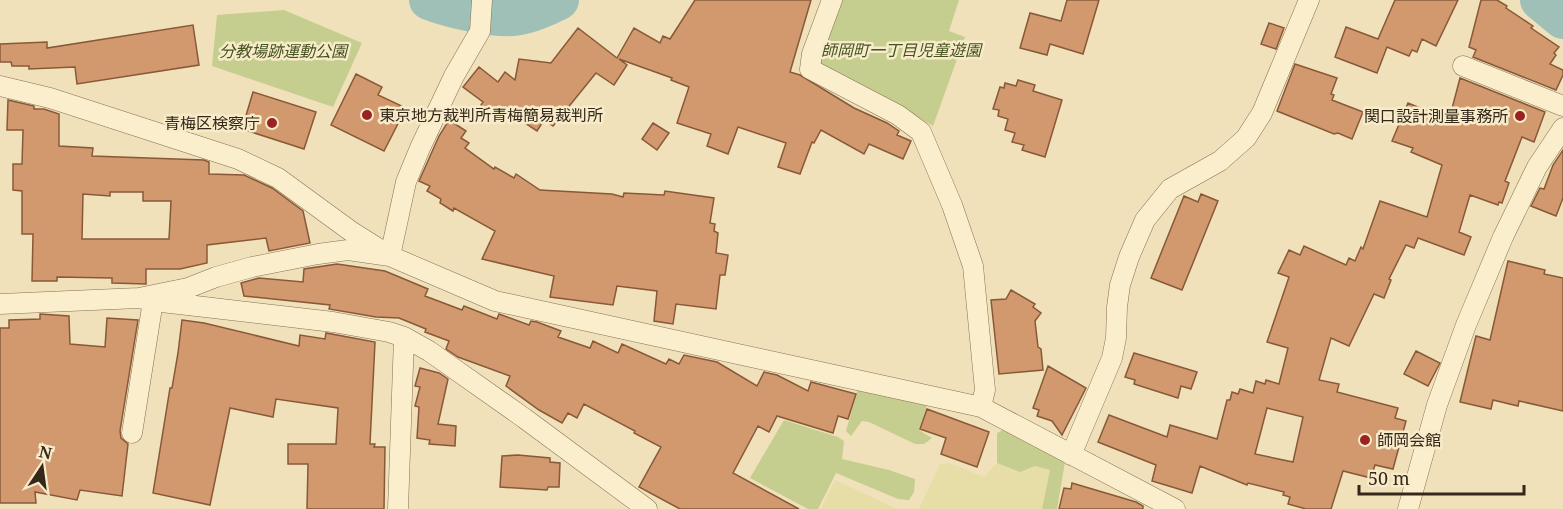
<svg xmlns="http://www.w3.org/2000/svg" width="1563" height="509" font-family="'Noto Serif','Noto Sans JP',serif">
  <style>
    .farmland { fill: #e6dda7 }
    .green { fill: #c5ce8e }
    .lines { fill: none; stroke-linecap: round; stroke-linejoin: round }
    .river { stroke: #9fc0b7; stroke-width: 40 }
    .building { fill: #d1996d; stroke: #885938; stroke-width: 1.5; fill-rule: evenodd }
    .street-casing { stroke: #877054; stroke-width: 21 }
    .street { stroke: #fbeecd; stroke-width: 20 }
    .poi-dot { fill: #9a2220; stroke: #f7ebca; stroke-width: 2 }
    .labels { text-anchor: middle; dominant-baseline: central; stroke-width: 5; stroke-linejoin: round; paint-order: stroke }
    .park-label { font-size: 16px; font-style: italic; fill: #45531f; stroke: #f7ebca }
    .poi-label { font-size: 16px; fill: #35281a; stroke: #f7ebca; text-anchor: start }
  </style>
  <rect width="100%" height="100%" fill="#f0e1ba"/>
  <path class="farmland" d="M949,463L984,477L997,463L1020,472L1035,466L1050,470L1042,509H919L940,464Z
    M835,480L897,509H821Z"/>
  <path class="green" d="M838,0H959L949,31L965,37L933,126L881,96L822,66L818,56Z
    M284,10L362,43L333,107L212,66L217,15Z
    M858,389L927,405L919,430L932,438L924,444H915L869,422L862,421L851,436L846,431Z
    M784,420L838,437L844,441L842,459L889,470L915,479L914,492L909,500L898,499L836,473L818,509H808L750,478Z
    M1003,430L1065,462L1057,509H1042L1050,470L1035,466L1020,472L997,463V433Z"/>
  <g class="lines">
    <path class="river" d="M429,0C450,8 498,20 520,15C534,12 547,6 559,0
      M1540,0L1563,19"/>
  </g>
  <path class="building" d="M695,0H811L790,72L800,75L854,108L887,123L899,131L897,135L911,141L903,159L869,144L864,154L821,130L814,143L812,142L800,174L778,167L786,143L738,127L728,154L707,146L711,134L677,123L689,87L671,80L672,78L619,59L627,65L614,85L596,73L553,126L544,120L537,131L502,108L496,116L481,105L483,102L463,87L479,67L498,82L505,72L515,80L519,59L551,63L578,28L617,58L634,28L660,43L663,36L670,39Z
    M1067,0H1099L1083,54L1050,44L1047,55L1020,48L1030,13L1061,21Z
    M1395,0H1458L1436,46L1422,39L1417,52L1412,50L1409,56L1387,47L1377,73L1335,57L1346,27L1378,39Z
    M1481,0H1497L1507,6L1506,8L1533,26L1531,28L1559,47L1554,53L1556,55L1550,64L1563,70V75L1556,90L1473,57L1476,50L1469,47Z
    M1269,23L1284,28L1276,49L1261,44Z
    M193,25L199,65L77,84L75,67L29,69V66H12L11,62H0V44L47,42V48Z
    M1295,64L1337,78L1331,94L1334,95L1332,100L1363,112L1352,139L1338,133L1334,134L1277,111Z
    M356,74L382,87L378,95L406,108L384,151L331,125Z
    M1460,78L1545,112L1534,142L1522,137L1505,181L1509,183L1502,203L1499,202L1498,205L1470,195L1459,232L1471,237L1464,255L1418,238L1414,248L1406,245L1389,279L1391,280L1384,298L1374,294L1349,346L1331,338L1319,380L1339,384L1337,392L1398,408L1395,418L1406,421L1393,469L1375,465L1371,478L1343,471L1331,509H1306L1288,504L1290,497L1283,495L1284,492L1248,483L1247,485L1200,466L1192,493L1152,481L1156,465L1098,442L1109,415L1167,437L1170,425L1217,439L1227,400H1230L1232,392L1238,394L1240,389L1253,393L1256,381L1265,384L1266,380L1279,384L1288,348L1267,342L1289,277L1278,273L1289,250L1300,255L1304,246L1346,265L1349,258L1355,261L1361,247L1363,249L1380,201L1427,217L1442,165L1411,152L1413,148L1392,141L1408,103L1449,120ZM1267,408L1303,417L1293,462L1255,454Z
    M1018,80L1035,85L1033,91L1062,100L1045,157L1022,150L1024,145L1012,142L1015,133L1005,130L1008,119L998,116L999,110L993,109L1000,87L1004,88L1005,83L1016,86Z
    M253,92L316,112L304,149L242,129Z
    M8,100L34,106V109H44L59,114V146L93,148L92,156L204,160L209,162V174L244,175L272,188L303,211L310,243L269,251L266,238L207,245V263L180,269H146V284L112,283V278L57,277V281H32L33,234H22V191L13,190V164H22L23,130H7ZM110,192H143V201H171L169,239H82L83,194L110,196Z
    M449,120L466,131L461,138L469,143L465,148L494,169L495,167L514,178L516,174L540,190L612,194L623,197L624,193L664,195L665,191L714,198L710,223L715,224L714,231L718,233L716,253L728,255L725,275H720L716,309L676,304L673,324L654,321L657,291L617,286L613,305L550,297L554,276L482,259L495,231L454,208L453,211L440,203L441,199L427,191L430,186L419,181L439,136Z
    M653,123L669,133L657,150L642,139Z
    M1563,150V198L1556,216L1531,206L1540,188L1544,189L1553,165Z
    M1201,194L1218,201L1182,290L1151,278L1184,196L1198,202Z
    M1508,261L1545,270L1544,274L1563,278V411L1519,401L1518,406L1493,400L1491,409L1460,402L1476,336L1490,340Z
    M337,264L385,271L428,289L425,296L462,310L464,306L497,319L499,314L529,325L531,321L537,322L561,331L558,337L590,348L593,341L618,353L622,344L666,364L669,359L679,364L684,355L717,362L757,386L764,372L777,375L808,391L811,382L856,394L848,419L838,416L833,433L777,416L769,432L758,426L733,473L799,509H680L639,487L661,447L634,433L635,431L584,404L577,418L568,413L562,423L539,410L506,386L510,376L458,357L446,349L449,341L425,332L426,329L399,318L376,317L329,309L330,305L244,296L241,283L259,278L303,282L304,269Z
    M1011,290L1035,304L1033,307L1041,313L1035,321L1038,347L1041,349L1043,370L999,374L991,300L1006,299Z
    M40,314L69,316L70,344L105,347L107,318L138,320L120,431L121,438L128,444L122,496L80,490L77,500L35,492L36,503H0V328H9V320L40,319Z
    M182,320L204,323L299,346L300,335L325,339L326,333L375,342L370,444H375L374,447H385L384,509H307L308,464H288V444H336L338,408L276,399L273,417L230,408L210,505L153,493L170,388H172L178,353Z
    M1416,351L1440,363L1428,386L1404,374Z
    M1134,353L1197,372L1191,389L1181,386L1178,398L1134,384L1135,380L1125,377Z
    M1048,366L1086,388L1062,435L1052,421L1037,416L1039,410L1033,408Z
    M420,368L439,373L448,379L438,424L456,426L455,446L429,444L430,440L417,438L419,407L415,406L420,387L415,386Z
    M927,409L989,432L977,467L941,454L946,438L920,429Z
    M518,455L550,458V462L560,463L559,487H548L547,490L500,487L502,456Z
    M1072,483L1136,502L1143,506V509H1059L1064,488L1071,489Z"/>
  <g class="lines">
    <defs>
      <path id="street" d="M832,0L812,54L810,69L898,115L921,132L952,205L973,266L985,390L981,407
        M1463,66L1563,106
        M0,86L50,98L238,159L278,178L352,232L390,256L406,182L420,148L454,76L480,31L482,0
        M139,298L188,288L216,277L252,267L318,254L348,250L390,256L495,301L981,407L1175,509
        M0,304L139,298L153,301L333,322L389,332L404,337L429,351L524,418L647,509
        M132,433L153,301
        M1071,455L1112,358L1116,338L1117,307L1120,285L1129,257L1145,220L1170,189L1220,161L1246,138L1262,113L1309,0
        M398,509L404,337
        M1408,509L1437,405L1466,325L1503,237L1537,167L1563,128"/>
    </defs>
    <use href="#street" class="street-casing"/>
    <use href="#street" class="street"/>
  </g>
  <g class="poi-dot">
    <circle cx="367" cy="115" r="6"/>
    <circle cx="1520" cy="116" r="6"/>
    <circle cx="272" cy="123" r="6"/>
    <circle cx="1365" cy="440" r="6"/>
  </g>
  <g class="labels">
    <g class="park-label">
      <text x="901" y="50">師岡町一丁目児童遊園</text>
      <text x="283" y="51">分教場跡運動公園</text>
    </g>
    <g class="poi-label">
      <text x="379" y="115">東京地方裁判所青梅簡易裁判所</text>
      <text x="1508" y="116" text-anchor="end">関口設計測量事務所</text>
      <text x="260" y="123" text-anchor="end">青梅区検察庁</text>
      <text x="1377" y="440">師岡会館</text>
    </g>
  </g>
  <g transform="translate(42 467) rotate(13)" stroke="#f7ebca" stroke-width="4.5" paint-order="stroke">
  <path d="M0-4.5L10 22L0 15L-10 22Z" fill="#35281a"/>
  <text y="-9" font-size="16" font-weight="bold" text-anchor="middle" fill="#35281a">N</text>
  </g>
  <path d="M1359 485v9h165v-9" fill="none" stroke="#35281a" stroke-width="3"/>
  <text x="1368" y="485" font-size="18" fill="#35281a" stroke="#f7ebca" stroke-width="4.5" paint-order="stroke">50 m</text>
</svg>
